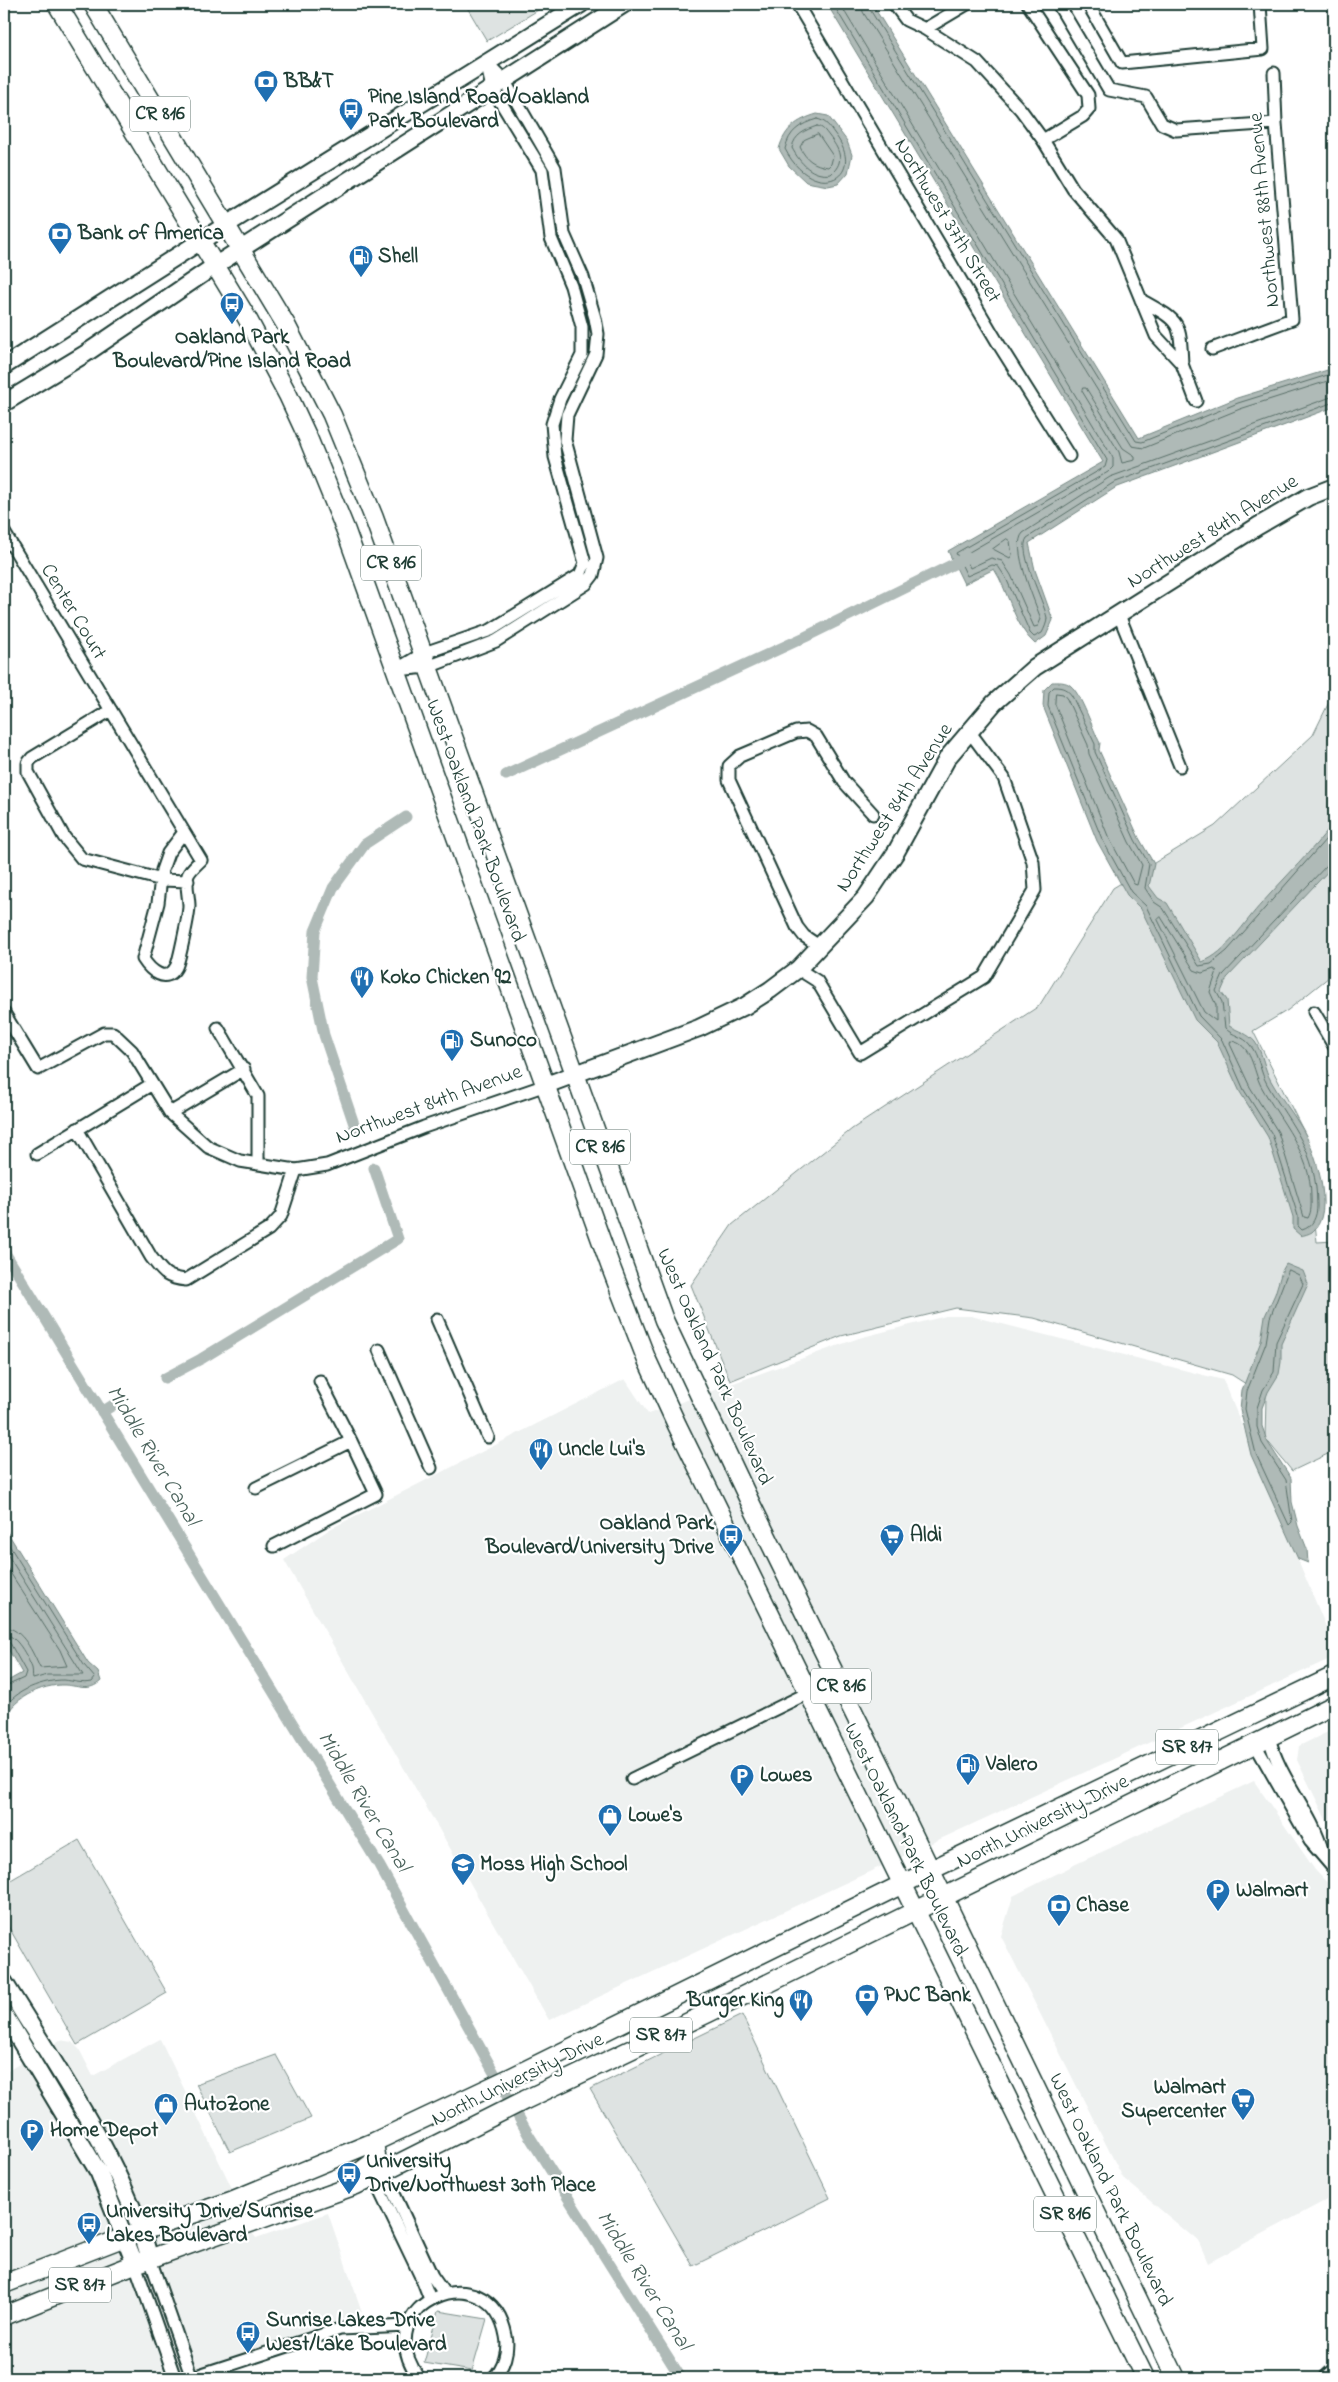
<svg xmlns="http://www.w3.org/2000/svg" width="1338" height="2382" font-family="'Indie Flower',sans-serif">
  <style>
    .built { fill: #eef1f0 }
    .green { fill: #dee3e2; stroke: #7e908b }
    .water { fill: #afbab7; stroke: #758883 }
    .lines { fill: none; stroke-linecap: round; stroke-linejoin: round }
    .shore { stroke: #596f68; stroke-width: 1 }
    .canal { stroke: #afbab7; stroke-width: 11 }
    .street-casing { stroke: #1f3d34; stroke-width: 15 }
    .secondary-casing { stroke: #1f3d34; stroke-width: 20 }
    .primary-casing { stroke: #1f3d34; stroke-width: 21 }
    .street { stroke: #fff; stroke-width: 11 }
    .secondary { stroke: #fff; stroke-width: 16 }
    .primary { stroke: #fff; stroke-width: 18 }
    .labels { text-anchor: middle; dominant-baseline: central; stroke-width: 4.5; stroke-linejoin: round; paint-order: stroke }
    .shield { fill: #fff; stroke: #627771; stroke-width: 1 }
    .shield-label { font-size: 20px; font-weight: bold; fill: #1f3d34 }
    .poi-label { font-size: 21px; font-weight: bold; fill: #1f3d34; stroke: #fff; text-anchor: start }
    .street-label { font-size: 21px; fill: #1f3d34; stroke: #fff }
    .water-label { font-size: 22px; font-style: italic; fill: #4a625b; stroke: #fff }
  </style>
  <rect width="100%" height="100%" fill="#fff"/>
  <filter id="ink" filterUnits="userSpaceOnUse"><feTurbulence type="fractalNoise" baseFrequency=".02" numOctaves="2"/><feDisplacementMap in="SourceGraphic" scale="10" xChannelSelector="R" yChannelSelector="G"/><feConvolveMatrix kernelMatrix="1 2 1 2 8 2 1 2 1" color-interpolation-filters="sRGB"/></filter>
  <g filter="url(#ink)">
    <path class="built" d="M946,1316H971L1223,1380L1334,1646V1657L549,2020L284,1560L330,1529L625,1379L648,1414L859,1338Z
      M1334,1729V1836L1297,1760L1299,1746Z
      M1254,1781L1315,1870L1334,1890V2196L1208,2263L1199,2242L1123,2178L1001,1936L1013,1896L1076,1864Z
      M160,2039L256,2238L328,2213L362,2312L178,2378H4V2073L60,2040L72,2042L79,2049L93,2076Z"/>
    <path class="green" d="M465,4H548L487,41Z
      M1327,4H1334V83Z
      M1334,692V973L1288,1010L1253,1031L1306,1136L1317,1242L1334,1241V1451L1292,1471L1265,1438L1266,1397L1232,1375L1034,1318L956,1308L841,1336L730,1381L691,1285L732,1225L852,1129L1039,1006L1113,888L1215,826L1313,735Z
      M79,1840L167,1993L77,2045L4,1919V1884Z
      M742,2015L830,2198L693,2266L590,2089Z
      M276,2055L311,2118L230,2152L196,2084Z
      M438,2311L487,2319L472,2371L424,2363Z"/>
    <path class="water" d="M827,4H872L1139,438L1237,398L1334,368V407L1115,488L1029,543L1035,570L1053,620L1046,636L1035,644C1014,626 1009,592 994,569L964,584L948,551L1103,462Z
      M817,114L828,116L847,141L852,155L848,173L838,184L828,186L806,182L789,166L779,149C785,128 797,120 817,114Z
      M1052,682C1058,682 1066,681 1071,686C1081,694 1093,730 1100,743L1099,750L1139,838L1154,864L1149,886L1158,898L1167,903L1202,962C1227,953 1244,922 1262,903C1286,876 1312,851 1334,822V865L1227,978L1221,992L1227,1000L1229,1026C1238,1031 1249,1034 1255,1042C1263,1053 1264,1069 1271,1081C1279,1096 1291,1110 1300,1125C1314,1146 1337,1213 1312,1232C1309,1234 1304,1235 1301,1236L1293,1229V1217L1268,1137L1240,1092L1217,1042L1195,1020L1141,909L1127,895L1097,841L1043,706L1044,690Z
      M1286,1264L1303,1271L1308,1284L1281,1344V1362L1279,1374L1268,1392L1262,1408V1426L1267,1441L1291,1478L1292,1502L1298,1526L1307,1549L1308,1563L1298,1559L1251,1455L1240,1409L1242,1390L1261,1341L1265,1316L1275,1294L1282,1271Z
      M4,1475L6,1486V1530L88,1663L98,1672L101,1681C89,1692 80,1686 65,1685C42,1684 9,1699 4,1723V1683L22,1673L4,1642Z"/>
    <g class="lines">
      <path class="shore" d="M833,4L1107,460L1105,467L956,553L967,576L992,565L998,566L1006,578L1030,633L1034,637L1042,633C1044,629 1047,623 1047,618C1044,601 1017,551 1027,538L1113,483L1334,402
        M840,4L1113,458V467L1108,472L964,555L970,568L991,558L1002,561L1011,575L1034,627L1038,626L1041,619C1035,602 1010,546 1023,533L1110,477L1334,396
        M862,4L863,12L1132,446L1144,448L1240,409L1334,379
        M868,4L869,8L1136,441L1142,442L1238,403L1334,373
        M817,119C826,121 829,126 834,133C870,179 813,204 785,149C789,131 800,124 817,119Z
        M817,126C823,127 825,131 829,136C839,149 846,161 831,174C812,177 800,163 792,148C794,135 805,130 817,126Z
        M818,134L833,156L831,164L828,167C814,165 806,160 800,147L804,140Z
        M1083,388H1086L1123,448L1135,456V460L1122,463L1119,452L1082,391Z
        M1007,539L1010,541L1012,555L1010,558L993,549Z
        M1056,693L1063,694L1067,699L1088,745L1089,754L1129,842L1142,865L1137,885L1134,884L1108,836L1055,704Z
        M1334,830L1227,951L1211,964L1199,966L1163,908L1154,902L1145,888L1149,864L1135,840L1095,752V744L1072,696C1067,689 1063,687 1054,687L1049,692L1048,706L1102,839L1131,892L1146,906L1199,1016L1222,1040L1244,1090L1272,1134L1298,1216V1226L1302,1230C1313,1227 1317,1216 1317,1206C1317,1150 1292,1128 1267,1084C1260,1072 1259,1055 1250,1045C1244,1036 1232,1036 1225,1028L1222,1002L1216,991L1223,975L1328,864L1334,862
        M1161,917L1194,970L1202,973L1214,969L1217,971L1210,992L1216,1005V1021L1204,1012L1158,920Z
        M1231,1041C1252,1043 1253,1071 1261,1086C1280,1121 1311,1153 1311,1196C1311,1204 1312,1211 1308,1218L1304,1217L1278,1132L1250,1087L1230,1044Z
        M1289,1270L1299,1275L1303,1284L1276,1342L1274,1372L1263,1390L1257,1408V1427L1262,1443L1286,1480L1292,1522L1289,1525L1256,1454L1245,1409L1247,1391L1266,1343L1270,1318Z
        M4,1537L84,1665L95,1678L92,1682C82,1684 74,1681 64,1680C44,1680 14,1690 4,1709
        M4,1549L83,1675H47L33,1679C32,1676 33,1672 32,1668C27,1656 17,1635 4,1634
        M4,1563L60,1650L67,1666L40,1668C33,1653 23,1628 4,1627
        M4,1640L10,1643L26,1672L24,1678L4,1687"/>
      <path class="canal" d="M506,775L805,637L968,557
        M355,1127L324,1035L312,977L315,931L333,888L365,844L406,817
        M4,1251L379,1865L528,2134L681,2378
        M165,1378L201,1359L398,1239L374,1168
        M102,1412L118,1402"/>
      <defs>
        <path id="street" d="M797,4L998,343L1069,456
          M894,4L906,20L925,29L977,62L1021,110L1043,140L1073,189L1116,239L1156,336L1182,364L1196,401
          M1028,4L1088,95L1089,109L1083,116L1043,140
          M1058,4L1109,90L1146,97L1162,124L1176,130L1276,123
          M1088,4L1122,63L1263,49L1260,4
          M925,29L967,4
          M1141,300C1180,322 1180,320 1182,364
          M1212,349L1292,319L1276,123L1274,73
          M4,532C70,642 135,751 201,860C197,864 190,870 188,875C185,885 189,896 189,906C189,914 179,962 176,967C166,985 150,970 143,959L158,903L162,870L168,853L184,832
          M1119,615L1180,766
          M399,668L424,653L491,630L580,575L585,563L555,457L552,424L560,399L582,355V327L571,286L551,238L542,170L492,88L486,62
          M396,670L428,667L496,641L586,584L593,575L597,558L565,440L567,415L596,354L598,334L595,318L583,277L564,234L555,168L504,80L486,62
          M111,710L32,758L28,763V772L64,837L82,859L162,880L188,881
          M819,946L804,936L797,927L729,780V766L740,756L796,732L807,731L816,736L844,782L873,814
          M798,969L817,981L860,1053L984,977L1035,890L1033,862L1004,778L969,731
          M1314,1012L1334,1046
          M4,1013L38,1069L104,1033H113L132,1051L170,1113L208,1147L240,1161L296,1170
          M218,1028L258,1096V1164
          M170,1113L244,1069
          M77,1129L151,1257C163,1272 165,1278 186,1280L269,1229L281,1216L296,1170L327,1165L424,1127L546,1085
          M37,1154L152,1084
          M437,1319L488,1437
          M379,1350L431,1468
          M256,1488L351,1441L320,1381
          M274,1546L376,1494L351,1441
          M1269,1737C1279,1779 1312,1811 1323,1853
          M1255,1744L1310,1841L1334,1869
          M632,1779L808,1693
          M384,2172L432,2276L444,2293
          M373,2177L423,2281L430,2299
          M150,2259L192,2378
          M135,2264L175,2378
          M190,2378L340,2329L408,2326
          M419,2378C364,2302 491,2252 506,2336C509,2350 504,2368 493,2378
          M1324,2378L1334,2369"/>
        <path id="secondary" d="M4,366L226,225L581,4
          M4,403L85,354L216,265L624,4
          M546,1085L699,1028L745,1006L770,990L798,969L866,897L896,852L948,757L994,703L1035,667L1258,526L1308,497L1334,487
          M4,1982C58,2071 121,2158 150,2259
          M4,2014L99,2173L135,2264"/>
        <path id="primary" d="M57,4L247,318L288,395L308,438L346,531L610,1265L646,1358L677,1425L1145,2378
          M93,4L286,325L332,415L374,518L664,1320L750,1502L885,1776L1176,2378
          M349,2180L372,2163L376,2156L374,2142
          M4,2284L125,2237L231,2201L374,2142L514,2076L931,1870L1334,1676
          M4,2316L135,2264L356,2185L525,2100L708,2013L1334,1705"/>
      </defs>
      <use href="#street" class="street-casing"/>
      <use href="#secondary" class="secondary-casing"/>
      <use href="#primary" class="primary-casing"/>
      <use href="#street" class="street"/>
      <use href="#secondary" class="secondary"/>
      <use href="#primary" class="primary"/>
    </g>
  </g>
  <defs>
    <symbol id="bank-pin" viewBox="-11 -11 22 30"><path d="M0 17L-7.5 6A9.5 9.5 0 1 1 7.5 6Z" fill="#1f6fb2" stroke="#fff"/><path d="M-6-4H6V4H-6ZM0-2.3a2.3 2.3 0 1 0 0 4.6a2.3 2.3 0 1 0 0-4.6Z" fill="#fff"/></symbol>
    <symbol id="bus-pin" viewBox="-11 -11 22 30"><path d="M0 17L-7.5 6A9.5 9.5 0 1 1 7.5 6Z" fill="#1f6fb2" stroke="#fff"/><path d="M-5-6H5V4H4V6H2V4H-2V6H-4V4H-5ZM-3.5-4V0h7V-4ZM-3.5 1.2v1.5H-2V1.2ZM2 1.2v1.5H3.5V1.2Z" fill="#fff"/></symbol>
    <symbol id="fuel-pin" viewBox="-11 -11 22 30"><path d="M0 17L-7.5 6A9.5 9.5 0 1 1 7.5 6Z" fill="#1f6fb2" stroke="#fff"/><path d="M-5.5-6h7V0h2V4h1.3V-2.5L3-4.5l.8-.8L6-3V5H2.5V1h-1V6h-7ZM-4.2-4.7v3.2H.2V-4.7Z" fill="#fff"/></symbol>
    <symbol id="restaurant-pin" viewBox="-11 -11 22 30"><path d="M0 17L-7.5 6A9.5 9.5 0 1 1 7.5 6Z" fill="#1f6fb2" stroke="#fff"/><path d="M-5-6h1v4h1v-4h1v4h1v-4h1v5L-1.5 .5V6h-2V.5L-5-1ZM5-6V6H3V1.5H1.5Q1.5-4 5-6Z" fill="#fff"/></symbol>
    <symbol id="supermarket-pin" viewBox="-11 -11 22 30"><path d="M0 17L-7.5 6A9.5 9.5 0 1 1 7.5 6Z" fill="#1f6fb2" stroke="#fff"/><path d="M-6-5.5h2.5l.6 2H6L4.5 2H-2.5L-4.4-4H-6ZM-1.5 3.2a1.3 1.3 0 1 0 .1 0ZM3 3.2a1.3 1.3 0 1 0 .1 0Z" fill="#fff"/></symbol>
    <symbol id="parking-pin" viewBox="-11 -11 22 30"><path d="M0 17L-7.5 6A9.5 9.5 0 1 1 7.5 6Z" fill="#1f6fb2" stroke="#fff"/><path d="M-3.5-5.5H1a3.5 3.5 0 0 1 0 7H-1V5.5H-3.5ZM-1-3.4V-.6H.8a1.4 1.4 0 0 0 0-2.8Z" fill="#fff"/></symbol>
    <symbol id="shop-pin" viewBox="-11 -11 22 30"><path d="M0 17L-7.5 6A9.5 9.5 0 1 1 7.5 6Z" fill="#1f6fb2" stroke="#fff"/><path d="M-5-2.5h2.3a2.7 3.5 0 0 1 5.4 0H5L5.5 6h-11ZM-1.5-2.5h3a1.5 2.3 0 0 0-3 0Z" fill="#fff"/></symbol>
    <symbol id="school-pin" viewBox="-11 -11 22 30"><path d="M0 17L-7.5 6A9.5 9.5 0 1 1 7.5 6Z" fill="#1f6fb2" stroke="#fff"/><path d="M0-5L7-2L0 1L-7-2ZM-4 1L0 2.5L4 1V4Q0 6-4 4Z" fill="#fff"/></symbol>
  </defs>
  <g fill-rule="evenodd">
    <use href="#bank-pin" x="252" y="68" width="28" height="38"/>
    <use href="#bus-pin" x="337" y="96" width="28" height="38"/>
    <use href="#bank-pin" x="46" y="220" width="28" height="38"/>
    <use href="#fuel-pin" x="347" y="243" width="28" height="38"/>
    <use href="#bus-pin" x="218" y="290" width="28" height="38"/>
    <use href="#restaurant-pin" x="348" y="964" width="28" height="38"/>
    <use href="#fuel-pin" x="438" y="1027" width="28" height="38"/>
    <use href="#restaurant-pin" x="527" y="1436" width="28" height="38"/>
    <use href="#bus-pin" x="717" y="1522" width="28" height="38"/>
    <use href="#supermarket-pin" x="878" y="1522" width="28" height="38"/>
    <use href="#fuel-pin" x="954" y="1751" width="28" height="38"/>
    <use href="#parking-pin" x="728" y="1762" width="28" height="38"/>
    <use href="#shop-pin" x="596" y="1802" width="28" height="38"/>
    <use href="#school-pin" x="449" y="1851" width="28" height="38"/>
    <use href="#parking-pin" x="1204" y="1877" width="28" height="38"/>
    <use href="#bank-pin" x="1045" y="1892" width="28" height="38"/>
    <use href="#bank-pin" x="853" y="1982" width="28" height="38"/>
    <use href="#restaurant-pin" x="787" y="1987" width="28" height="38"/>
    <use href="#supermarket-pin" x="1229" y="2086" width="28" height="38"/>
    <use href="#shop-pin" x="152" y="2091" width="28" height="38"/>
    <use href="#parking-pin" x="18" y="2117" width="28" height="38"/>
    <use href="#bus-pin" x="335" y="2160" width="28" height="38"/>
    <use href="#bus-pin" x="75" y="2210" width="28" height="38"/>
    <use href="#bus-pin" x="234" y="2319" width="28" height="38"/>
  </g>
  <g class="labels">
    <g class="shield">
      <rect x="130" y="96.5" width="60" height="35" rx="4"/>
      <rect x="361" y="545.5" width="60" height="35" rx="4"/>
      <rect x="570" y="1129.5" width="60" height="35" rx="4"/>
      <rect x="811" y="1668.5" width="60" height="35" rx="4"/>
      <rect x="1156" y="1729.5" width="62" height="35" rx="4"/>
      <rect x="630" y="2017.5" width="62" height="35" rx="4"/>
      <rect x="1034" y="2196.5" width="62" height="35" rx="4"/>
      <rect x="49" y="2267.5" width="62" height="35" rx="4"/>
    </g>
    <g class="shield-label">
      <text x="160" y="114">CR 816</text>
      <text x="391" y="563">CR 816</text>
      <text x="600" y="1147">CR 816</text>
      <text x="841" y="1686">CR 816</text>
      <text x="1187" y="1747">SR 817</text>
      <text x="661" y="2035">SR 817</text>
      <text x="1065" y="2214">SR 816</text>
      <text x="80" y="2285">SR 817</text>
    </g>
    <g class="poi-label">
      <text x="284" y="82">BB&amp;T</text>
      <text x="368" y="98">Pine Island Road/Oakland<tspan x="368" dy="24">Park Boulevard</tspan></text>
      <text x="78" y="234">Bank of America</text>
      <text x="378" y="257">Shell</text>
      <text x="232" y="338" text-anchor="middle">Oakland Park<tspan x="232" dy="24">Boulevard/Pine Island Road</tspan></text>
      <text x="380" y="978">Koko Chicken 92</text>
      <text x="470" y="1041">Sunoco</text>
      <text x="558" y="1450">Uncle Lui's</text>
      <text x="714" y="1524" text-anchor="end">Oakland Park<tspan x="714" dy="24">Boulevard/University Drive</tspan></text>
      <text x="910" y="1536">Aldi</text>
      <text x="986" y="1765">Valero</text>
      <text x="760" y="1776">Lowes</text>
      <text x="628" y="1816">Lowe's</text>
      <text x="480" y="1865">Moss High School</text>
      <text x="1236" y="1891">Walmart</text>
      <text x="1076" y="1906">Chase</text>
      <text x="884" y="1996">PNC Bank</text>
      <text x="784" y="2001" text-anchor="end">Burger King</text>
      <text x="1226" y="2088" text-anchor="end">Walmart<tspan x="1226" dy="24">Supercenter</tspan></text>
      <text x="184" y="2105">AutoZone</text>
      <text x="50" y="2131">Home Depot</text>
      <text x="366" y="2162">University<tspan x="366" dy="24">Drive/Northwest 30th Place</tspan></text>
      <text x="106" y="2212">University Drive/Sunrise<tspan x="106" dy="24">Lakes Boulevard</tspan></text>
      <text x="266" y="2321">Sunrise Lakes Drive<tspan x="266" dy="24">West/Lake Boulevard</tspan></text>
    </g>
    <g class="street-label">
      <text transform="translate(1265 210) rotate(-95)">Northwest 88th Avenue</text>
      <text transform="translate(947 221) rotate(59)">Northwest 37th Street</text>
      <text transform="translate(1213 532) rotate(-32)">Northwest 84th Avenue</text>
      <text transform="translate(73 612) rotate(59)">Center Court</text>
      <text transform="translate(895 808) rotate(-57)">Northwest 84th Avenue</text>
      <text transform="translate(475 821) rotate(70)">West Oakland Park Boulevard</text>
      <text transform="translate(429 1105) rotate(-20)">Northwest 84th Avenue</text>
      <text transform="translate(714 1367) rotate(66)">West Oakland Park Boulevard</text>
      <text transform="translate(1043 1822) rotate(-26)">North University Drive</text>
      <text transform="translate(905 1840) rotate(64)">West Oakland Park Boulevard</text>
      <text transform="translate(518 2080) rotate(-26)">North University Drive</text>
      <text transform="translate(1110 2190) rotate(64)">West Oakland Park Boulevard</text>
    </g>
    <g class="water-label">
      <text transform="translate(152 1456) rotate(59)">Middle River Canal</text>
      <text transform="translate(363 1802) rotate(59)">Middle River Canal</text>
      <text transform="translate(643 2281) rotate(58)">Middle River Canal</text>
    </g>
  </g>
  <rect width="1338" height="2382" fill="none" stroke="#fff" stroke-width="20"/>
  <rect x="10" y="10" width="1318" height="2362" fill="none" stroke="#1f3d34" stroke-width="2" filter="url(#ink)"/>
</svg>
